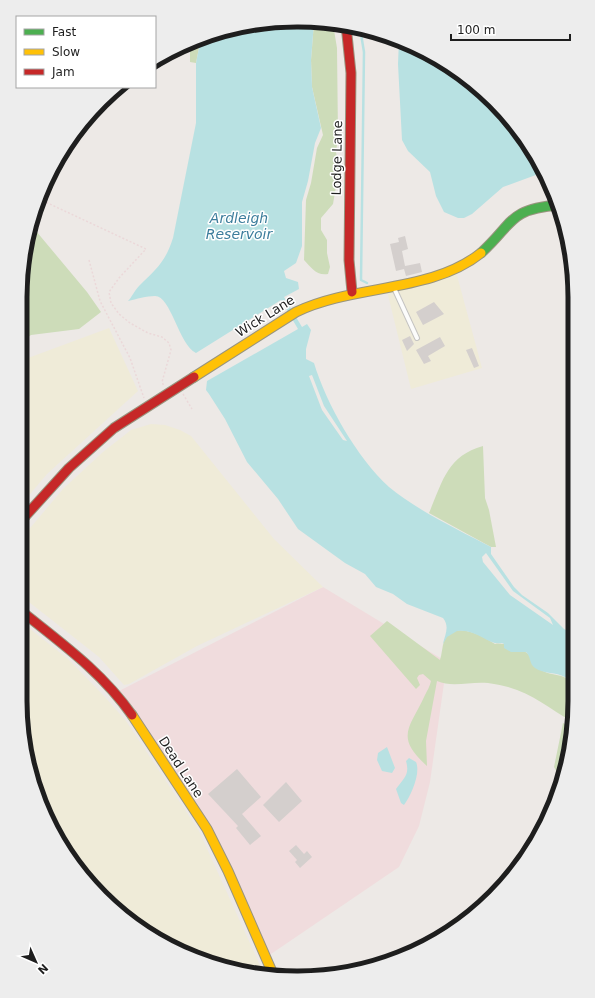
<svg xmlns="http://www.w3.org/2000/svg" width="595" height="998" font-family="'DejaVu Sans',sans-serif">
  <style>
    .commercial { fill: #f0dcdd }
    .farmland { fill: #efebd8 }
    .forest { fill: #cddcb9 }
    .water { fill: #b8e1e2; fill-rule: evenodd }
    .lines { fill: none; stroke-linecap: round; stroke-linejoin: round }
    .stream { stroke: #b8e1e2; stroke-width: 2.5 }
    .building { fill: #d4cfcd }
    .lane-casing { stroke: #c5c4c2; stroke-width: 6 }
    .fast-casing { stroke: #98947e; stroke-width: 11 }
    .slow-casing { stroke: #98947e; stroke-width: 11 }
    .jam-casing { stroke: #98947e; stroke-width: 11 }
    .path { stroke: #ebd8d9; stroke-width: 1.5; stroke-dasharray: 2 2; stroke-linecap: butt }
    .lane { stroke: #fcfcfb; stroke-width: 4 }
    .fast { stroke: #4caf50; stroke-width: 9 }
    .slow { stroke: #ffc107; stroke-width: 9 }
    .jam { stroke: #c62828; stroke-width: 9 }
    .labels { text-anchor: middle; dominant-baseline: central; stroke-width: 3; stroke-linejoin: round; paint-order: stroke }
    .street-label { font-size: 13px; fill: #1e1e1e; stroke: #fff }
    .water-label { font-size: 14px; font-style: italic; fill: #3c7d9c; stroke: #fff }
    .rim { fill: none; stroke: #1e1e1e; stroke-width: 5 }
  </style>
  <rect width="100%" height="100%" fill="#ede9e6"/>
  <path class="commercial" d="M323,587L447,662L430,782L419,826L399,867L268,956L241,890L119,691Z"/>
  <path class="farmland" d="M455,268L482,368L411,389L386,287Z
    M109,328L138,391L47,474L20,506V361Z
    M151,424L165,425L180,430L191,436L274,539L323,587L197,646L129,684L124,685L99,657L20,595V540L63,489L103,452L131,430Z
    M20,621L68,659L105,697L126,721L199,831L263,972L209,963L129,921L77,869L35,789L20,700Z"/>
  <path class="forest" d="M314,22L333,24L337,48L338,137L336,152L339,169L333,204L321,218V230L327,240V253L330,267L328,274C316,276 311,267 304,260L306,200L311,183L317,148L323,135L312,87L311,60Z
    M201,38L196,63L190,62V42Z
    M31,225L87,292L101,312L79,329L31,335L21,342V279Z
    M483,446L485,498L489,510L496,547H491L429,513C443,481 447,456 483,446Z
    M387,621L440,660C442,654 442,647 444,641C453,619 483,636 495,644C502,642 521,648 527,653C532,657 536,667 543,671C551,676 563,673 569,681C577,692 576,710 574,723C542,704 527,688 488,683C471,681 453,688 437,681L426,741L427,766C394,736 410,728 425,695C427,691 430,686 431,681L423,674L419,675L417,678L420,685L416,689L370,636Z
    M563,723L573,728L562,781L554,767Z"/>
  <path class="water" d="M298,20L314,22L311,60L312,87L321,128L315,143L308,181L302,202V246L296,263L284,271L286,278L298,282L299,289L284,297L302,327L307,324L311,330L306,349V359L314,363C326,403 357,458 389,487C415,509 460,531 491,547V554L514,587L522,595L548,613L564,629L574,634V675L572,679L574,690C571,686 570,680 565,677C556,672 544,674 535,668C529,664 531,656 526,652H511L504,648V644L502,643C489,646 476,628 457,631L447,637L443,644C445,634 450,627 443,618L407,604L393,594L376,587L365,574L345,563L298,529L278,499L247,462L225,419L209,394L206,390L207,381L298,329L281,300L196,353C179,345 171,296 155,296C147,296 136,299 128,301C132,297 134,291 139,286C156,269 165,263 173,238L196,123V63L201,38L244,25ZM312,375L324,406L347,441L343,440L322,410L309,376ZM486,553L513,591L550,618L553,625L510,595L483,562L482,557Z
    M399,40L452,67L506,114L538,159L544,172L503,187L472,214L464,218H458L444,212L436,196L430,172L408,151L402,140L398,64Z
    M387,747L395,768L392,773L382,771L377,760L378,753Z
    M409,758L416,762C421,773 411,796 404,805L401,803L396,789C404,778 410,775 406,761Z"/>
  <g class="lines">
    <path class="stream" d="M360,28L364,52L361,280L367,283"/>
  </g>
  <path class="building" d="M405,236L408,249L402,251L405,266L420,263L422,272L406,276L404,269L396,271L390,244L399,242L398,238Z
    M434,302L444,314L423,325L416,312Z
    M410,336L414,344L407,351L402,340Z
    M440,337L445,346L428,356L431,361L424,364L416,350Z
    M472,348L479,366L474,368L466,350Z
    M237,769L261,797L242,814L261,836L250,845L236,828L238,826L208,794Z
    M286,782L302,801L279,822L263,805Z
    M296,845L304,854L307,851L312,857L300,868L295,862L297,860L289,851Z
    M306,970L310,976L292,977Z"/>
  <g class="lines">
    <defs>
      <path id="lane" d="M394,288L417,338"/>
      <path id="fast" d="M481,253C514,223 508,209 559,205"/>
      <path id="slow" d="M194,377L296,312C354,284 431,293 481,253
        M132,715L207,829L228,871L273,974"/>
      <path id="jam" d="M346,25L351,73L349,260L352,292
        M20,522L69,468L114,428L194,377
        M20,610C61,643 101,671 132,715"/>
    </defs>
    <use href="#lane" class="lane-casing"/>
    <use href="#fast" class="fast-casing"/>
    <use href="#slow" class="slow-casing"/>
    <use href="#jam" class="jam-casing"/>
    <path class="path" d="M39,199L146,249L119,278L109,292L111,303L119,314L130,323L148,333L162,337L169,343L171,350L162,382L164,386
      M89,260L100,301L130,358L144,398
      M183,394L192,409"/>
    <use href="#lane" class="lane"/>
    <use href="#fast" class="fast"/>
    <use href="#slow" class="slow"/>
    <use href="#jam" class="jam"/>
  </g>
  <g class="labels">
    <g class="street-label">
      <text transform="translate(337 158) rotate(-89)">Lodge Lane</text>
      <text transform="translate(265 316) rotate(-32)">Wick Lane</text>
      <text transform="translate(181 767) rotate(57)">Dead Lane</text>
    </g>
    <g class="water-label">
      <text x="239" y="218">Ardleigh<tspan x="239" dy="16">Reservoir</tspan></text>
    </g>
  </g>
  <path d="M0 0H595V998H0ZM297 27H298A270 270 0 0 1 568 297V701A270 270 0 0 1 298 971H297A270 270 0 0 1 27 701V297A270 270 0 0 1 297 27Z" fill="#ededed" fill-rule="evenodd"/>
  <path class="rim" d="M297 27H298A270 270 0 0 1 568 297V701A270 270 0 0 1 298 971H297A270 270 0 0 1 27 701V297A270 270 0 0 1 297 27Z"/>
  <rect x="16" y="16" width="140" height="72" fill="#ffffff" stroke="#a5a5a5"/>
  <rect x="24" y="29" width="20" height="6" fill="#4caf50" stroke="#a5a5a5"/>
  <text x="52" y="36" font-size="12" fill="#1e1e1e">Fast</text>
  <rect x="24" y="49" width="20" height="6" fill="#ffc107" stroke="#a5a5a5"/>
  <text x="52" y="56" font-size="12" fill="#1e1e1e">Slow</text>
  <rect x="24" y="69" width="20" height="6" fill="#c62828" stroke="#a5a5a5"/>
  <text x="52" y="76" font-size="12" fill="#1e1e1e">Jam</text>
  <g transform="translate(36 962) rotate(135)" stroke="#ffffff" stroke-width="3" paint-order="stroke">
  <path d="M0-3L7 15L0 10L-7 15Z" fill="#1e1e1e"/>
  <text y="-6" font-size="11" font-weight="bold" text-anchor="middle" fill="#1e1e1e">N</text>
  </g>
  <path d="M451 34v6h119v-6" fill="none" stroke="#1e1e1e" stroke-width="2"/>
  <text x="457" y="34" font-size="12" fill="#1e1e1e" stroke="#ffffff" stroke-width="3" paint-order="stroke">100 m</text>
</svg>
